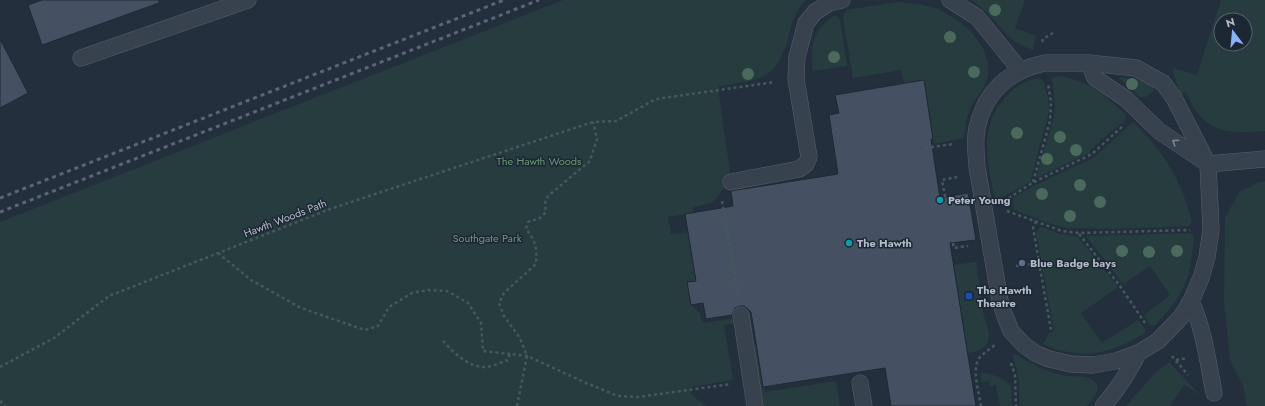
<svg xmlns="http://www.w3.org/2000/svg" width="1265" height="406" font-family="Jost,sans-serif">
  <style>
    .green { fill: #263c3f; fill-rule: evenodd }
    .building { fill: #455162; stroke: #1f2835 }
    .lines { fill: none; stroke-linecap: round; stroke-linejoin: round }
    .service-casing { stroke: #565f6c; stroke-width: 17 }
    .path { stroke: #44595c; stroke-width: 2.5; stroke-dasharray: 3 3; stroke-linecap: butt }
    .service { stroke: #38414e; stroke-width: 16 }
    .rail { stroke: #5a6575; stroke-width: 3; stroke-dasharray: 4 4; stroke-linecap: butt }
    .tree { fill: #4b6a5d }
    .oneway { stroke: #7c8592 }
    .culture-dot { fill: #0f9aa8; stroke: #1d2633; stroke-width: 1.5 }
    .service-dot { fill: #5c6f8a; stroke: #1d2633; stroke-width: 1.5 }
    .transit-dot { fill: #1a4fb4; stroke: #1d2633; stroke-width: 1.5 }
    .labels { text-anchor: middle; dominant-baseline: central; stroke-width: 3; stroke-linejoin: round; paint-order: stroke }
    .park-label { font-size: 11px; fill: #6b9a76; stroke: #1d2633 }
    .poi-label { font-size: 11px; font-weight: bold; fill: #b4bcc9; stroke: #1d2633; text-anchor: start }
    .street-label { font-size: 11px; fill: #b4bcc9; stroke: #1d2633 }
  </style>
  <rect width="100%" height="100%" fill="#242f3e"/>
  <path class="green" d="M563,0H806C796,10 792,22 789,35C778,79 760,81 719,86V95L730,172L724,187L717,198L711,203L693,207V213L668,217L671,234L688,232L695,277L697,281L687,282L691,305L699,312L703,323L736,318L738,323L724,325L733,380L690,387L692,395L706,406H0V222Z
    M971,0H1025L1015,28L1036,36L1033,50C1026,47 1019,45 1013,40C998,27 988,10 971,0Z
    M1221,0H1265V131C1224,134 1203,133 1186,92L1180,94L1172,68L1197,75ZM1221,20H1245V44H1221Z
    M898,2L919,4L939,9L957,20L972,32L983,48L988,62V76L984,87L972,105L966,120L964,138L934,144L923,80L904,83L901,70L853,78L843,18L844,14L846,10Z
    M833,16H837L840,20L847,66L813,71C810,46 812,32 833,16Z
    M1059,76C1089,81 1105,95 1126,115L1125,120L1095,146L1089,153L1036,178L1054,117L1055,105L1052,77Z
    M1118,77C1129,79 1150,79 1154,90C1150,95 1147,98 1140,97Z
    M1039,78L1043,80L1048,98L1049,109L1047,120L1030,182L999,199H996L994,195C987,162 979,128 1004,99C1014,87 1024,81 1039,78Z
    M1133,122C1164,152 1181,179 1192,222L1189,226L1109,229L1066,228L1048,223L1014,210L1012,199L1033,186L1093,158Z
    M1265,181V406H1247L1243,385L1230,361L1224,302L1225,218L1239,192L1260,182Z
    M1040,227C1047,227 1053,232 1060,234C1066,235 1071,234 1077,236L1118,287L1081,313L1102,343L1138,320L1145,329V333C1111,354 1081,361 1043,344L1049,333L1054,331L1036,232Z
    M1190,233L1194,237C1190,279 1185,295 1154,326L1150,325L1144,315L1170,295L1150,266L1123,284L1086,236Z
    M976,262C979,282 980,303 986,323C988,329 991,335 988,341C985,350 976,352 968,353L953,265Z
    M756,345L764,392L836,381L840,406H759L750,346Z
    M1016,354C1031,365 1049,373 1068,376C1076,377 1086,375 1093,380C1104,388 1093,399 1087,406H1020C1019,388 1019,373 1013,356Z
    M1169,362L1200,395L1184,385L1170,406H1126L1155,373Z
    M980,373C991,372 1003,378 1011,386L1012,406H1000L996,385L990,386L989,381L982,382Z"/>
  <path class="building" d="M42,0H159V3L42,45L28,5Z
    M0,39L28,93L0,108Z
    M924,80L933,139H931L940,198L968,193L972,216L976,240L950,243L976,406H891L885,368L763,387L751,312L748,309L744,306H739L735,308L732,315L706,319L703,303L691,305L687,282L696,281L685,214L733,206L731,191L838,174L829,115L839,113L835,95Z"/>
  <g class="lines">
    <defs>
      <path id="service" d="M950,0L977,17L1020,70
        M81,58L248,0
        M1045,63H1089L1136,68L1163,83L1174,98L1208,164L1211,230L1207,257L1201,278L1191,301L1181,317L1158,341L1138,353L1116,361L1093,365L1071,364L1049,359L1035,353L1023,344L1011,331L1005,316L1000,301L977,167C976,152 974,137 978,124C987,89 1011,70 1045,63Z
        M1089,63L1095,78L1126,99L1159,131L1208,164L1265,159
        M731,182L799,169L806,164L809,157L796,79L797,57L806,23L815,12L829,3L842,0
        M1191,301C1204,330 1208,362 1214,393
        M741,315L755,406
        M860,383L864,406
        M1103,406C1118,389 1128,374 1138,353"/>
    </defs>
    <use href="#service" class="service-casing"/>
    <path class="path" d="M1042,42L1043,39L1053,33
      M925,148L954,144
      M1033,182L1050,121L1051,102L1048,84
      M945,197L942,180L957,177
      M722,201L738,295
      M1005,203L1009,198L1032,183L1092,154L1124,125
      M1007,211L1062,231L1079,233L1190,230
      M1036,221L1033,228L1051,330
      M1079,234L1120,286L1145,323
      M953,243L954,248L968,246
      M218,253L251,280L301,308L365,330L378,326L389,307L412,293L428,290L447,291L468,303L481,323L483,351L510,354
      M1016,266L1039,263
      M443,341C455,354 469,368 487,367C494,366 502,362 508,360L510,354L527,356L586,383L618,396L638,397L731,384
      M1172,356L1188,375
      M1176,360L1187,358
      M1011,363L1015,375L1016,406
      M0,367L54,338L109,296L330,209L593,122L616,121L656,99L775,82
      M0,401L5,406
      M517,406L527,356L520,338L504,316L499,303L504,293L536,264C537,247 536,242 526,229L528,222L540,218L546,212L545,203L548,196L590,161L597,139L593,122
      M981,406C979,393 971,367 980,357C984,353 990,349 995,345"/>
    <use href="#service" class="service"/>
    <path class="rail" d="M0,198L504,0
      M0,212L539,0"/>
  </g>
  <g class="tree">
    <circle cx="995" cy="10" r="6"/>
    <circle cx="950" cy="37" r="6"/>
    <circle cx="834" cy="57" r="6"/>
    <circle cx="974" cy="72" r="6"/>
    <circle cx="748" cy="74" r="6"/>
    <circle cx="1132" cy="84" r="6"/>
    <circle cx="1017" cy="133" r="6"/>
    <circle cx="1060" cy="137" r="6"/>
    <circle cx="1076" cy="150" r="6"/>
    <circle cx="1047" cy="159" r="6"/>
    <circle cx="1080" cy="185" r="6"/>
    <circle cx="1042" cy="194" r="6"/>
    <circle cx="1100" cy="202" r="6"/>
    <circle cx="1070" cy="216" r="6"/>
    <circle cx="1122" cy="251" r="6"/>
    <circle cx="1177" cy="251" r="6"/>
    <circle cx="1149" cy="252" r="6"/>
  </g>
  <defs><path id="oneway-chevron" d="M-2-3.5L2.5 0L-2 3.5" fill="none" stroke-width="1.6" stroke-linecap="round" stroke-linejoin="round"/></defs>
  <use class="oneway" href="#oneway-chevron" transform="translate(1175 142) rotate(-146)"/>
  <g class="culture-dot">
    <circle cx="940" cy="200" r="4"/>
    <circle cx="849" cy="243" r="4"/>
  </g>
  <circle class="service-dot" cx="1022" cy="263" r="4"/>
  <rect class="transit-dot" x="965" y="292" width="8" height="8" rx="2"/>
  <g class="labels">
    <g class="park-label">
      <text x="539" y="161">The Hawth Woods</text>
      <text x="487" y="238">Southgate Park</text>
    </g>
    <g class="poi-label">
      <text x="948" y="200">Peter Young</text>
      <text x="857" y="243">The Hawth</text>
      <text x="1030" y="263">Blue Badge bays</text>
      <text x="977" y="290">The Hawth<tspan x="977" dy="13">Theatre</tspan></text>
    </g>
    <g class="street-label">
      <text transform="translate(285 218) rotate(-21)">Hawth Woods Path</text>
    </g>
  </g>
  <g transform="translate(1233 32) rotate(344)"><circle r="19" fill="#1d2633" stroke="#59626f"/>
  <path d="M0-3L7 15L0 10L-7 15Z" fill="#8ab4f8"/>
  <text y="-6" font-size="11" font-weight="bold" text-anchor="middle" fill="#b4bcc9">N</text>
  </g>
</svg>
